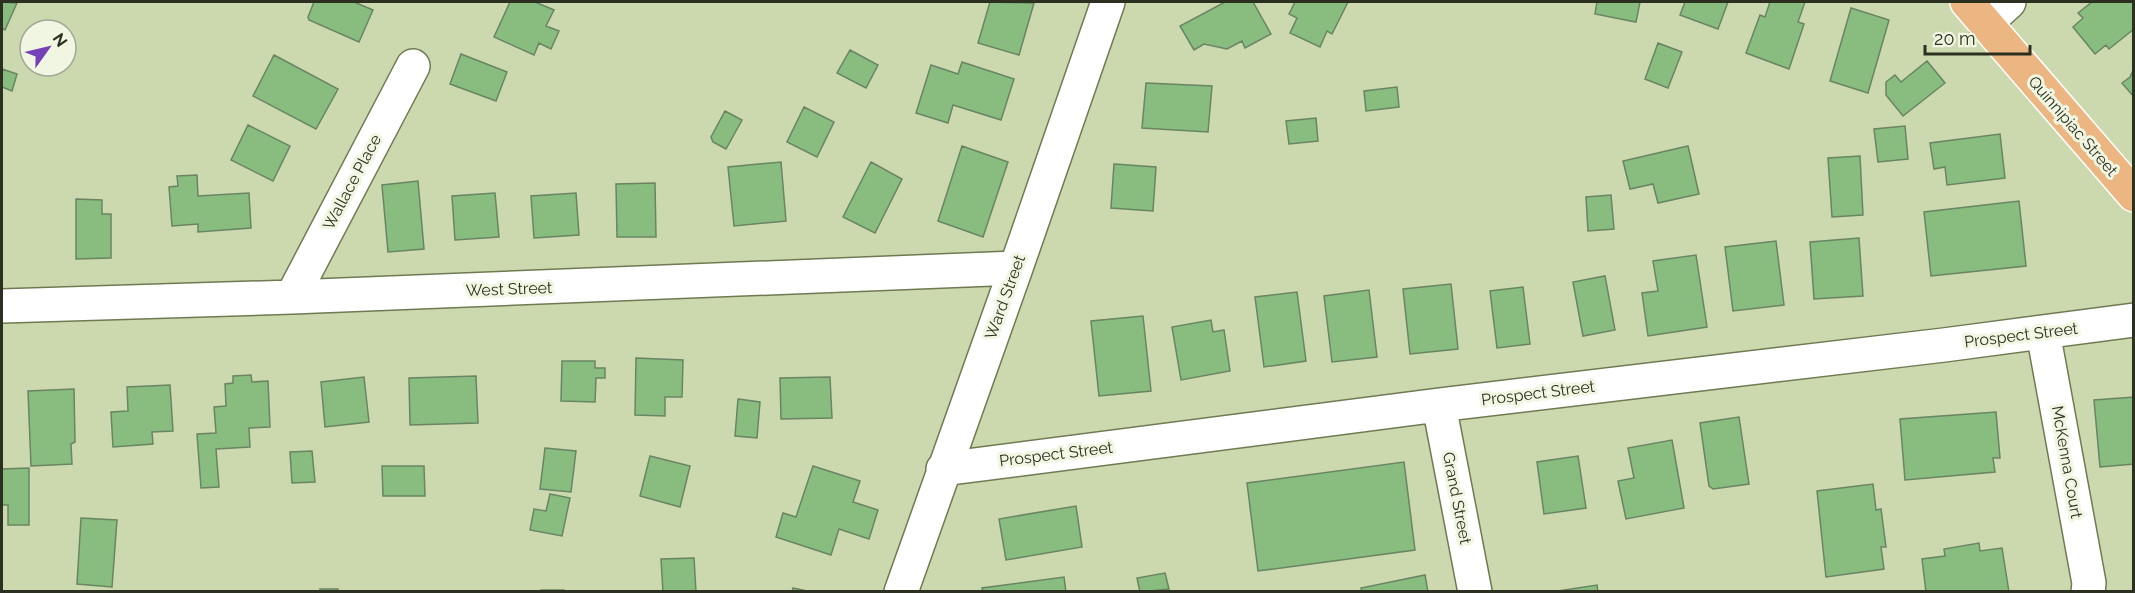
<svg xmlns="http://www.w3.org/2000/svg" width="2135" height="593" font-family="Raleway,sans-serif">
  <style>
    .building { fill: #88bd7f; stroke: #698564; stroke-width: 1.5 }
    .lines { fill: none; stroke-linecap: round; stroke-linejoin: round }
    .minor-casing { stroke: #6f7a53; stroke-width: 36 }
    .major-casing { stroke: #fff; stroke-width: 36 }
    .minor { stroke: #fff; stroke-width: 33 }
    .major { stroke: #ebb682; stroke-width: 33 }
    .labels { text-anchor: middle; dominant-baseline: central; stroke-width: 6; stroke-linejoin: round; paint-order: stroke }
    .street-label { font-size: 16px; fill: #2b3020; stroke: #f0f6e1 }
  </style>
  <rect width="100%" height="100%" fill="#ccd8ae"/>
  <path class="building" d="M2,2L17,3L5,30L2,28Z
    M314,2H354L373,10L359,42L309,20L308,17Z
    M510,2H535L554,10L546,26L559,31L551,49L539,43L534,55L494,37Z
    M990,2L1034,3L1019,55L978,43Z
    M1225,2H1253L1271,34L1245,48L1242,41L1227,49L1204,44L1194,50L1180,26Z
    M1295,2H1348L1332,34L1327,31L1320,47L1290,33L1297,18L1289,14Z
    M1597,2H1640L1636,22L1595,14Z
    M1685,2H1728L1718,29L1680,15Z
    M1770,2H1805L1798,22L1804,24L1789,69L1746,53L1760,15L1765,17Z
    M2092,2H2134V29L2109,49L2106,45L2095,54L2073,27L2083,18L2078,13Z
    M1851,8L1889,20L1868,93L1830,81Z
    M1658,43L1682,52L1668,88L1645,79Z
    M850,50L878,65L866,88L837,73Z
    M461,54L507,72L496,101L450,84Z
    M274,55L338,89L316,129L253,96Z
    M1927,61L1945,83L1903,116L1886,95V82L1895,75L1901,82Z
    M962,62L1014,79L1001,120L953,105L948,123L916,113L931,65L958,74Z
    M2134,68V97L2122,83L2130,77Z
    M2,69L17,74L12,91L2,87Z
    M1146,83L1212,86L1208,132L1142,128Z
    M1397,87L1399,107L1366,111L1364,91Z
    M804,107L834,122L817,157L787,142Z
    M725,111L742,120L726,149L713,142L711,137Z
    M1316,118L1318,141L1289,144L1286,121Z
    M248,125L290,146L273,181L231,160Z
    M1905,126L1908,159L1878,162L1874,129Z
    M2000,134L2005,178L1947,185L1945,167L1934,169L1930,143Z
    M962,146L1008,162L983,237L938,221Z
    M1688,146L1699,194L1658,203L1653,184L1630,189L1623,161Z
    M1860,156L1863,215L1832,217L1828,158Z
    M781,162L786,221L734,226L728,167Z
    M871,162L902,179L875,233L843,217Z
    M1114,164L1156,167L1153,211L1111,208Z
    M197,175L198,196L249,193L251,228L198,232V224L172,226L169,187L178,186L177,176Z
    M418,181L424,249L388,252L382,185Z
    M655,183L656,237H617L616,184Z
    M495,193L499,237L455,240L452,196Z
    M576,193L579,235L534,238L531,196Z
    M1611,195L1614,229L1588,231L1586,197Z
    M76,199L102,200V214H111V258L76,259Z
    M2019,201L2026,266L1931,276L1924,212Z
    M1859,238L1863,296L1814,299L1810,242Z
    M1776,241L1784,305L1733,311L1725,247Z
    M1696,255L1707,327L1648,336L1642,293L1658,291L1653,261Z
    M1605,276L1615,330L1583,336L1573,282Z
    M1451,284L1458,349L1410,354L1403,289Z
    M1523,287L1530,344L1497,348L1490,291Z
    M1369,290L1377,357L1332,362L1324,296Z
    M1297,292L1306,361L1264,367L1255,297Z
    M1143,316L1151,391L1099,396L1091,321Z
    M1211,320L1213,332L1224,330L1230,371L1181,380L1172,327Z
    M636,358L683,360L682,397H665V416L635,415Z
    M562,361H595V368H605V378H596L595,402L561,401Z
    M251,375L252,382L268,381L270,427L249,428L250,447L216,449L219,487L201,488L197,434L216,433L214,407L226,406L225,384L233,383V376Z
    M476,376L478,423L410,425L409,378Z
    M364,377L369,422L325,427L321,382Z
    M830,377L832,418L781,419L780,378Z
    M170,385L173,431L152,432L153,444L113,447L111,412L128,411L127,387Z
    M74,389L75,442L71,444L72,464L31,466L28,391Z
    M2134,397V464L2100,467L2094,400Z
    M738,399L760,402L757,438L735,436Z
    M1996,412L2000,458H1993L1995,472L1905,480L1900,419Z
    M1739,417L1749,484L1713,489L1709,486L1700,423Z
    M1672,440L1684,508L1626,519L1618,481L1634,478L1628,448Z
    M545,448L576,451L571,492L540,489Z
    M312,451L315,482L292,483L290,452Z
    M650,456L690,466L680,507L640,496Z
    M1578,456L1586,508L1544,514L1537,462Z
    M1404,462L1415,550L1258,571L1247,483Z
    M382,466H424L425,496H383Z
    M813,466L860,481L853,502L878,510L869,539L839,529L831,555L776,537L783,513L796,517Z
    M29,468V525H8V505H2V469Z
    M1873,484L1876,510L1881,509L1886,547H1881L1884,569L1826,577L1817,491Z
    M550,494L570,498L562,536L530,530L534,509L546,511Z
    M1076,506L1082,547L1006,560L999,519Z
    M81,518L117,520L112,587L77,584Z
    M1979,543L1980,551L2002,548L2009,592H1926L1922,559L1945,556L1944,549Z
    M694,558L696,592H663L661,559Z
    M1165,573L1169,589L1140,592L1137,578Z
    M1425,575L1428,592H1362L1361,588Z
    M1064,577L1066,592H983L982,588Z
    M1597,585L1598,592L1558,591Z
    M793,588L812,592H792Z
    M320,589H338V592H320Z
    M541,590H564V592H541Z"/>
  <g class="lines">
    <defs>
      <path id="minor" d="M1985,24L2009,2
        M292,297L413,66
        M2,306L292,297L1016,268
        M2043,332L2089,583L2088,592
        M1439,405L1475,592
        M943,469L1439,405L1944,345L2134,320
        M901,592L1016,268L1108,2"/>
      <path id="major" d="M1967,2L2134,195"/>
    </defs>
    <use href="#minor" class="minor-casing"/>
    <use href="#major" class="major-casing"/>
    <use href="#minor" class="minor"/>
    <use href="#major" class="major"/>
  </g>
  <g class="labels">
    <g class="street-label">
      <text transform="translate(2073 126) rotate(49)">Quinnipiac Street</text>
      <text transform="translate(352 182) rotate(-62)">Wallace Place</text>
      <text transform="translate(509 289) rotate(-2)">West Street</text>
      <text transform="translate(1005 297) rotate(-70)">Ward Street</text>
      <text transform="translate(2021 335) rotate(-7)">Prospect Street</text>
      <text transform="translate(1538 393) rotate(-7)">Prospect Street</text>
      <text transform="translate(1056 454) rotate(-7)">Prospect Street</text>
      <text transform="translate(2067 462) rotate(80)">McKenna Court</text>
      <text transform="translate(1457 498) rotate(79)">Grand Street</text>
    </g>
  </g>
  <rect width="2135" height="593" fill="none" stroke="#2b3020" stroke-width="6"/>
  <g transform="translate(48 48) rotate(56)"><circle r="28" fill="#f0f6e1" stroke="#a1a794" stroke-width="1.5"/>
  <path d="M0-4.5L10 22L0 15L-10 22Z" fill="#7640b7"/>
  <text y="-9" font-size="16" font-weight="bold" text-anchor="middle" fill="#2b3020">N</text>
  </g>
  <path d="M1925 45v9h105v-9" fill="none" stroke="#2b3020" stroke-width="3"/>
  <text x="1934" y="45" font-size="18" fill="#2b3020" stroke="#f0f6e1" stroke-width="4.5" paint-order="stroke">20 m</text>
</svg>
